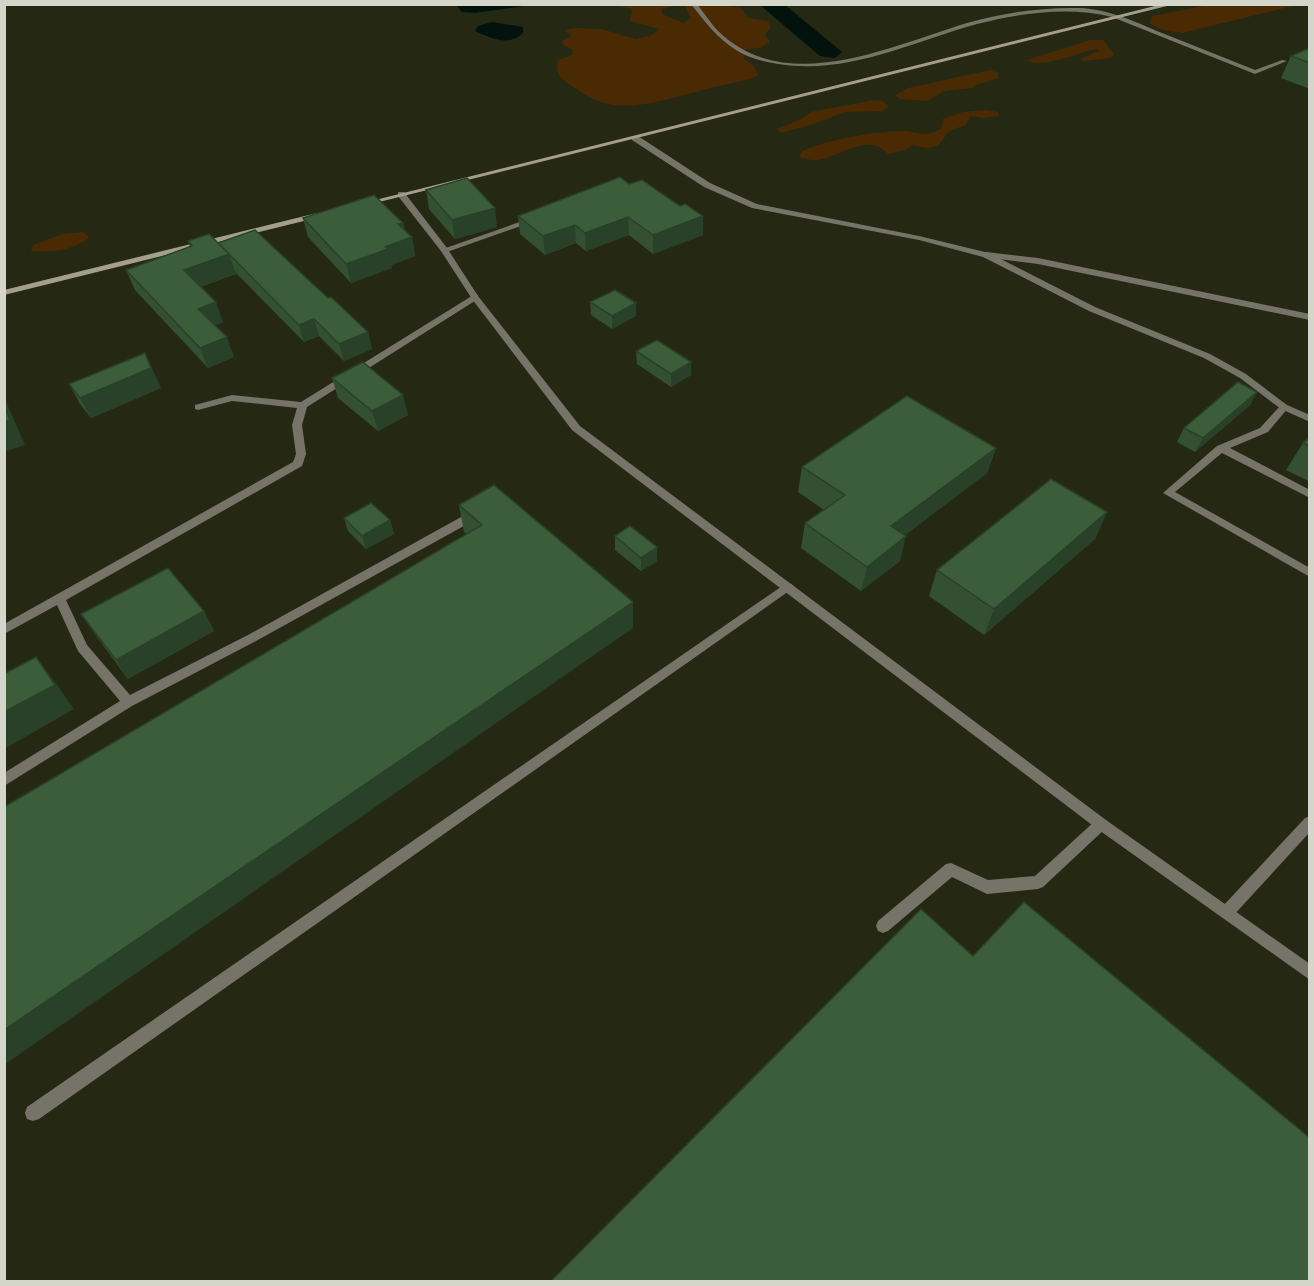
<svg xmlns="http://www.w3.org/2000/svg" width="1314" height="1286" font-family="Manrope,sans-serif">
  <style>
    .green { fill: #4a2a03 }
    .water { fill: #02120c }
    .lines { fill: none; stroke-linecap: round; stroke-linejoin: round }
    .lane { fill: #767368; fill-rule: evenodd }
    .street { fill: #767368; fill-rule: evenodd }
    .secondary { fill: #a49e8c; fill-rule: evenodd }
    .wall { fill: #335032 }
    .shaded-wall { fill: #294129 }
    .building { fill: #3b5d3a; stroke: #294129; stroke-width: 1.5 }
  </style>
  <rect width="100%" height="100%" fill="#252913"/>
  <path class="green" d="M615,5H676L662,9V14L683,23L691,18L684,5L719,4L741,8L748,18L769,21L770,28L765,35L770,42L760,48L745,50L744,59L754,66L758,76C738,83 719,85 699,91C654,102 615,119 575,88C562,79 555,77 558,60L572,55L573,50L564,46L562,41L572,36L564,30L578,28L601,29L636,39L650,36L659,29L630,21L632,9Z
    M1209,5L1210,4L1296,5L1182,33L1159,29L1150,23L1152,16Z
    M1090,40H1103L1114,54L1111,58L1083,61L1080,59L1099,51L1096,49C1080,52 1040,70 1027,60Z
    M990,70L998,73V78L976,85L973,88L944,91L927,101L900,99L895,95L908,88Z
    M874,100L883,101L889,107L882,111L845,112L814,124L780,133L777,129L799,120L811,112Z
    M985,110L998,112L999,116L983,118L970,116L966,125L949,131L938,146L926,148L913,145L905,150L888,154C866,130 839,160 813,160C809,160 803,158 799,157L802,151C831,139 866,133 898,131C917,129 922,140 942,128L943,119L963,112Z
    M84,232L89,238C70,251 54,252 31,251L33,245L63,234Z"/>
  <path class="water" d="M456,5V4L531,5L475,13L462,12Z
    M760,5H785L842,52L835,58L820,56Z
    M492,22L523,27V33C509,47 490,38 475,31L478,26Z"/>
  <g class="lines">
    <path class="lane" d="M691,4H697C704,13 710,22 717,30C785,98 891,46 967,23C1003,13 1042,7 1079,8C1109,9 1135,22 1162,33C1193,45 1224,58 1255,70L1282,60L1287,61L1255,74L1112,17C1069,6 1020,13 977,24C911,42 849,75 778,64C764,62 748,58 736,50C717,38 705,22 691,4Z
      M531,218L538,220L447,252L440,250Z
      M986,252L1038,258L1310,314V320L1038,264L983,257V253Z
      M475,294L478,295V299L307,407L302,425L306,454L302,466L66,600L87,645L130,695L248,635L472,511H480L481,514L480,517L256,641L132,706L4,786V773L120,701L78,651L57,605L4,634V624L293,462L296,454L292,425L297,408L232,401L198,410L195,409V405L232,395L301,402Z
      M1284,404L1289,407L1268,432L1230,448L1310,490V498L1222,453L1175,492L1310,568V577L1163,493L1217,446L1260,428L1281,405Z
      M788,582L794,586L792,589L39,1119L33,1121L27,1119L25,1113L27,1107Z
      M1310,816V832L1232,917L1227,919L1222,917L1220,912L1222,907L1305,818Z
      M1101,818L1106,820L1108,824L1106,828L1043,887L1038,889L987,894L952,877L888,931L883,933L878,931L876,926L878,921L946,864L951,863L988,880L1035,876L1096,820Z"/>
    <path class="street" d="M632,136H638L710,183L757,204L919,236L989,253L1095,307L1210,354L1246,374L1287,405L1310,415V422L1281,409L1240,378L1204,358L1089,311L983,257L919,240L752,208L704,187L632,140Z
      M398,192H404L447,248L478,296L580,426L1106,820L1310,964V980L1096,828L572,430L472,299L441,251L398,196Z"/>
    <path class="secondary" d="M1163,4H1175L363,206L359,204Z
      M317,213L321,215L320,217L4,295V290Z"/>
  </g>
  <path class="wall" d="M1310,48V89L1281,78L1291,56Z
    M620,177L703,235L653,254L629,235L586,251L576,243L545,255L520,234L518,216Z
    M426,190L497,227L455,239L429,209Z
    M303,218L403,223L405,231L412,237L415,256L391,265L392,268L351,283L308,237Z
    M188,241L218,243L328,298L368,332L372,349L344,361L319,336L304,342L235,272L236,274L200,287L223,322L215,325L234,357L208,368L135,290L126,270L190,247Z
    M590,302L636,316L612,329L591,315Z
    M636,351L691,362V375L671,387L637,364Z
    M332,378L408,415L378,431L338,398Z
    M69,384L161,388L91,418L80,404Z
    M1257,392L1250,405L1195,452L1177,442L1184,428Z
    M1310,437V482L1286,470L1303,443Z
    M996,448L987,473L905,535L900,561L861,591L801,548L805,523L824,510L798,492L802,467Z
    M459,505L633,602V628L467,534L464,532Z
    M1107,512L1095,539L984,635L929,596L937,570Z
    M344,518L390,520L394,534L366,549L348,531Z
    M615,536L657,561L641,571L615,550Z
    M204,611L214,631L128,679L94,633L81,614Z"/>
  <path class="shaded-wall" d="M495,208L497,227L455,239L452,220Z
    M703,216V235L653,254V235Z
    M628,217L629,235L586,251L585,233Z
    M403,223L407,239L412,237L415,256L391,265L392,268L351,283L346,264L385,247L398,224Z
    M575,225L576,243L545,255L543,236Z
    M229,254L236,274L192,290L184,270Z
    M216,302L223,322L206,329L198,309Z
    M636,303V316L612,329V316Z
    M314,319L319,336L304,342L299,325Z
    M368,332L372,349L344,361L339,344Z
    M227,337L234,357L208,368L200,348Z
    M145,353L161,388L91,418L80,398Z
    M691,362V375L671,387V374Z
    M1257,392L1250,405L1195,452L1203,438Z
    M403,395L408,415L378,431L372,411Z
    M4,397L25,445L4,452Z
    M996,448L987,473L884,551L891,526Z
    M1107,512L1095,539L984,635L994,609Z
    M390,520L394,534L366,549L362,536Z
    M906,536L900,561L861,591L867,567Z
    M657,547V561L641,571V558Z
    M633,602V628L4,1065V1030Z
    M204,611L214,631L128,679L116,660Z
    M36,657L55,682L74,709L4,749V712Z"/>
  <path class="building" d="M1310,48V63L1291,56Z
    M620,177L629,184L642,180L680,206L685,204L703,216L653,235L628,217L585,233L575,225L543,236L518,216Z
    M467,178L495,208L452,220L426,190Z
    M374,195L403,223L398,224L412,237L385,247L388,249L346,264L303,218Z
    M255,230L328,298L331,297L368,332L339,344L314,319L299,325L218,243Z
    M209,234L229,254L184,270L216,302L198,309L227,337L200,348L126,270L192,246L188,241Z
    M615,290L636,303L612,316L590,302Z
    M657,340L691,362L671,374L636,351Z
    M145,353L151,368L80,398L69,384Z
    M363,362L403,395L372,411L332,378Z
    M1238,382L1257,392L1203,438L1184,428Z
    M907,396L996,448L891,526L906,536L867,567L805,523L845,495L802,467Z
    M4,407L10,420L4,422Z
    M1310,437V447L1303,443Z
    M1051,479L1107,512L994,609L937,570Z
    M494,485L633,602L4,1030V807L482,525L459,505Z
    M371,503L390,520L362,536L344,518Z
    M630,526L657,547L641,558L615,536Z
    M168,568L204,611L116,660L81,614Z
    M36,657L55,685L4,712V674Z
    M1024,902L1310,1138V1281H551L921,909L973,956Z"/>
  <rect width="1314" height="1286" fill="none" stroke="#d3d6c8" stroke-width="12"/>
</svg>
